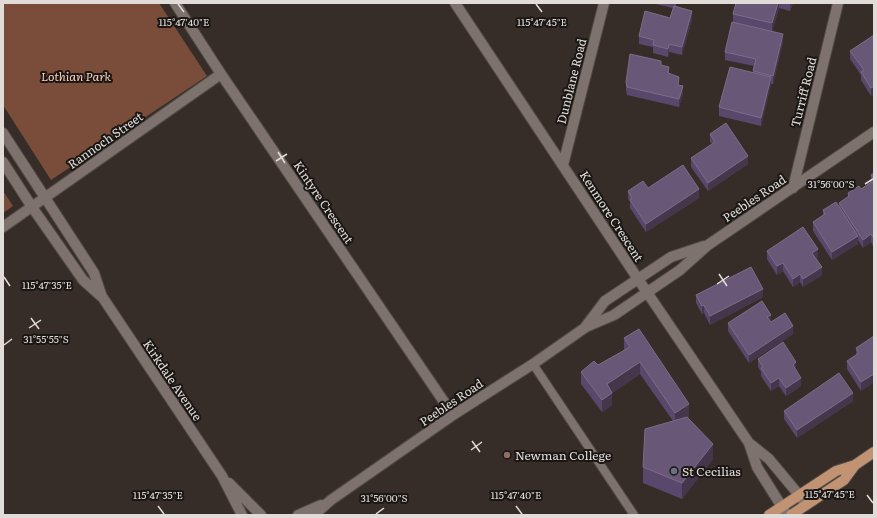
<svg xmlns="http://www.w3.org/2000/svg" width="877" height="518" font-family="Literata,serif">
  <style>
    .green { fill: #794d39 }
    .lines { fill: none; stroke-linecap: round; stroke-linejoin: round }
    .lane-casing { stroke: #504945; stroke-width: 10 }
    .street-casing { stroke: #504945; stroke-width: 12 }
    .primary-casing { stroke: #504945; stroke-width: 12 }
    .lane { stroke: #7d726d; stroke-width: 8 }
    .street { stroke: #7d726d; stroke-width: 10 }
    .primary { stroke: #c19373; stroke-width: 10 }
    .wall { fill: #5a476c }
    .shaded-wall { fill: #46364c }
    .building { fill: #695778; stroke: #7c6c87 }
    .ticks { fill: none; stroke: #e2dcd9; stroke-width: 1.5 }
    .education-dot { fill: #8d6e63; stroke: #1a1614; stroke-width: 1.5 }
    .worship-dot { fill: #6b7280; stroke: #1a1614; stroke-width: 1.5 }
    .labels { text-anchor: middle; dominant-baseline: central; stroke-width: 4; stroke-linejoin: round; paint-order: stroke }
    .park-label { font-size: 12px; font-style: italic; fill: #ffd0bb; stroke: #1a1614 }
    .street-label { font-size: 12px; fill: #e2dcd9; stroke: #1a1614 }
    .poi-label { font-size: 12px; fill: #e2dcd9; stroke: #1a1614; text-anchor: start }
    .ticks-label { font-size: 10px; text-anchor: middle; fill: #e2dcd9; stroke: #1a1614; stroke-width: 4; stroke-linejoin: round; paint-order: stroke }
  </style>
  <rect width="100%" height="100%" fill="#362d28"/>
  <path class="green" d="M3,3H159L207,76L51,180L3,105Z
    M3,191L13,206L3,213Z"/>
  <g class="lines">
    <defs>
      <path id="lane" d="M533,364L634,515"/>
      <path id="street" d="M175,3L221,74L453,415
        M455,3L638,279L749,443L757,467L787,515
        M3,133L94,273L102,297
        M3,162L32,207L83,280L103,298L222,476L242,515
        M563,165L604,3
        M793,188L838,3
        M3,227L221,74
        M586,326L605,301L671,257L704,246
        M749,443L769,459L799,495L806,505
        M229,483L261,515
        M298,515L321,505
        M314,515L331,500L453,415L533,364L586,327L614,315L680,270L708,245L874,132"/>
      <path id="primary" d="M769,515L836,471L855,465L874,452
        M791,515L844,480L855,465"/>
    </defs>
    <use href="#lane" class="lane-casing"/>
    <use href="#street" class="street-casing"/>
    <use href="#primary" class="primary-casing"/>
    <use href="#lane" class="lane"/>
    <use href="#street" class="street"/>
    <use href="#primary" class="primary"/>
  </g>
  <path class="wall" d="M651,3H676V7L692,19L682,55L669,52L668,57L653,53V47L639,44V36L670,18L673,8Z
    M736,3H793L790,11L779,8L772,31L783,42L773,84H771L761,126L719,116V107L753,73L754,66L725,60V52L733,22V14Z
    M874,35L871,96L861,80V75L850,59V51Z
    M661,65L669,73L679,85L683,94L679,107L627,95L626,90V82Z
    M710,134L748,164L708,191L691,167V158L712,144L710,142Z
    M874,173V245L873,246L871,242L863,248L858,240V244L832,260L813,231V222L823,215V210L839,207V203L848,197V193L861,189L871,182V175Z
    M648,188L699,198L646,232L630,208V201L628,199V191Z
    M767,251L818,257L816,258L822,275L803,287L800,282L793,287L783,271L777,275L767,259Z
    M696,295L763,297L710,325L704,313L702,314L696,303Z
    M771,322L793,334L749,363L728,331V323Z
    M874,336V382L861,391L847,369V361L856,355V348Z
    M624,338L689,416L688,417L713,459L682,499L643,483V467L673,421L640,374L612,393V405L602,412L581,384V372L598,365L624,351Z
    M758,359L796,371L801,386L786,396L779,386L771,391L761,376V372L758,367Z
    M853,401L797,438L784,419V411Z"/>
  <path class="shaded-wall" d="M778,3H779V8L772,32V23Z
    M790,3H793L790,11Z
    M692,11V19L682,55V47Z
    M783,34V42L773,84V76Z
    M669,44V52L668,57V49Z
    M771,77V86L761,126V118Z
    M683,86V94L679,107V99Z
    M874,86V95L871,96V88Z
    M748,156V164L708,191V183Z
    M699,189V198L646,232V224Z
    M871,234V242L863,248V240Z
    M858,236V244L832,260V252Z
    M818,249V257L812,261V253Z
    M783,263V271L777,275V266Z
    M822,267V275L803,287V279Z
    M800,274V282L793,287V279Z
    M763,289V297L710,325V316Z
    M704,305V313L702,314V306Z
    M771,315V323L767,317Z
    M793,326V334L749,363V355Z
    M640,362V374L607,396V384Z
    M796,362V371L793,365Z
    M874,374V382L861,391V382Z
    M779,378V386L771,391V383Z
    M801,378V386L786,396V388Z
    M612,393V405L602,412V400Z
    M853,393V401L797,438V430Z
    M689,404V416L675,425V413Z
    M713,444V459L682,499V483Z"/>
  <path class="building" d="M736,3H778L772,23L733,14Z
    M674,6L692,11L682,47L669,44L668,49L653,45L654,40L639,36L645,11L670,18Z
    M732,22L783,34L773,76L753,71L756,59L725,52Z
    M874,35V86L871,88L861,72L864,70L850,51Z
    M630,54L661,61V65L669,67L668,73L679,77L678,85L683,86L679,99L627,87L626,82Z
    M730,67L771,77L761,118L719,107Z
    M726,123L748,156L708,183L691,158L715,142L710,134Z
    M683,165L699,189L646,224L630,200L632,198L628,191L643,181L648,188Z
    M874,173V180L871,175Z
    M872,182L874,185V237H873L871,234L863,240L839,203L849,196L848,193L859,186L861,189Z
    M836,202L858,236L832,252L813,222L825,214L823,210Z
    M803,227L818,249L812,253L822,267L803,279L800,274L793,279L783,263L777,266L767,251Z
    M751,267L763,289L710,316L704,305L702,306L696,295Z
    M762,301L771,315L767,317L771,322L785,313L793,326L749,355L728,323Z
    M639,329L689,404L675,413L640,362L607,384L612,393L602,400L581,372L594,361L598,365L630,347L624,338Z
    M874,336V374L861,382L847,361L859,353L856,348Z
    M783,342L796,362L793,365L801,378L786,388L779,378L771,383L761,368L763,367L758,359Z
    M839,373L853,393L797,430L784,411Z
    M687,417L713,444L682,483L643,467L645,429Z"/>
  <path class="ticks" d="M178,4L184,12M536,4L542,12M278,152L285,163M276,161L287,154M865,184L873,179M719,274L727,286M4,277L10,286M717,284L729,276M31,318L39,329M29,328L41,320M4,345L12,339M472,441L480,452M471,450L482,442M867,495L873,503M158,506L164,514M516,506L522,514M376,514L384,508"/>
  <circle class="education-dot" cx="507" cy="455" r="4"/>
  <circle class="worship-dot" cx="674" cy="471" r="4"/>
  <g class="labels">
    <g class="park-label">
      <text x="76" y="76">Lothian Park</text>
    </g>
    <g class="street-label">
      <text transform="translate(571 81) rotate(-76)">Dunblane Road</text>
      <text transform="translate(803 92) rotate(-76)">Turriff Road</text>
      <text transform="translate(105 140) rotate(-35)">Rannoch Street</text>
      <text transform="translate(754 198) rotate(-34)">Peebles Road</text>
      <text transform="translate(324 202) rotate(56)">Kintyre Crescent</text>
      <text transform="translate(612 216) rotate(57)">Kenmore Crescent</text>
      <text transform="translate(173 380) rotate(56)">Kirkdale Avenue</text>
      <text transform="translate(451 402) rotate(-34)">Peebles Road</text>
    </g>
    <g class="poi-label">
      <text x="515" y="455">Newman College</text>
      <text x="682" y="471">St Cecilias</text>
    </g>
  </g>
  <g class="ticks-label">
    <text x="184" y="26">115°47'40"E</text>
    <text x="542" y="26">115°47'45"E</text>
    <text x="831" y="188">31°56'00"S</text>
    <text x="47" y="289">115°47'35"E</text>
    <text x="46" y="343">31°55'55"S</text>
    <text x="830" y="498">115°47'45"E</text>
    <text x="158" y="499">115°47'35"E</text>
    <text x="516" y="499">115°47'40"E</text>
    <text x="384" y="502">31°56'00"S</text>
  </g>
  <rect width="877" height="518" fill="none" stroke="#e2dcd9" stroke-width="8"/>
</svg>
